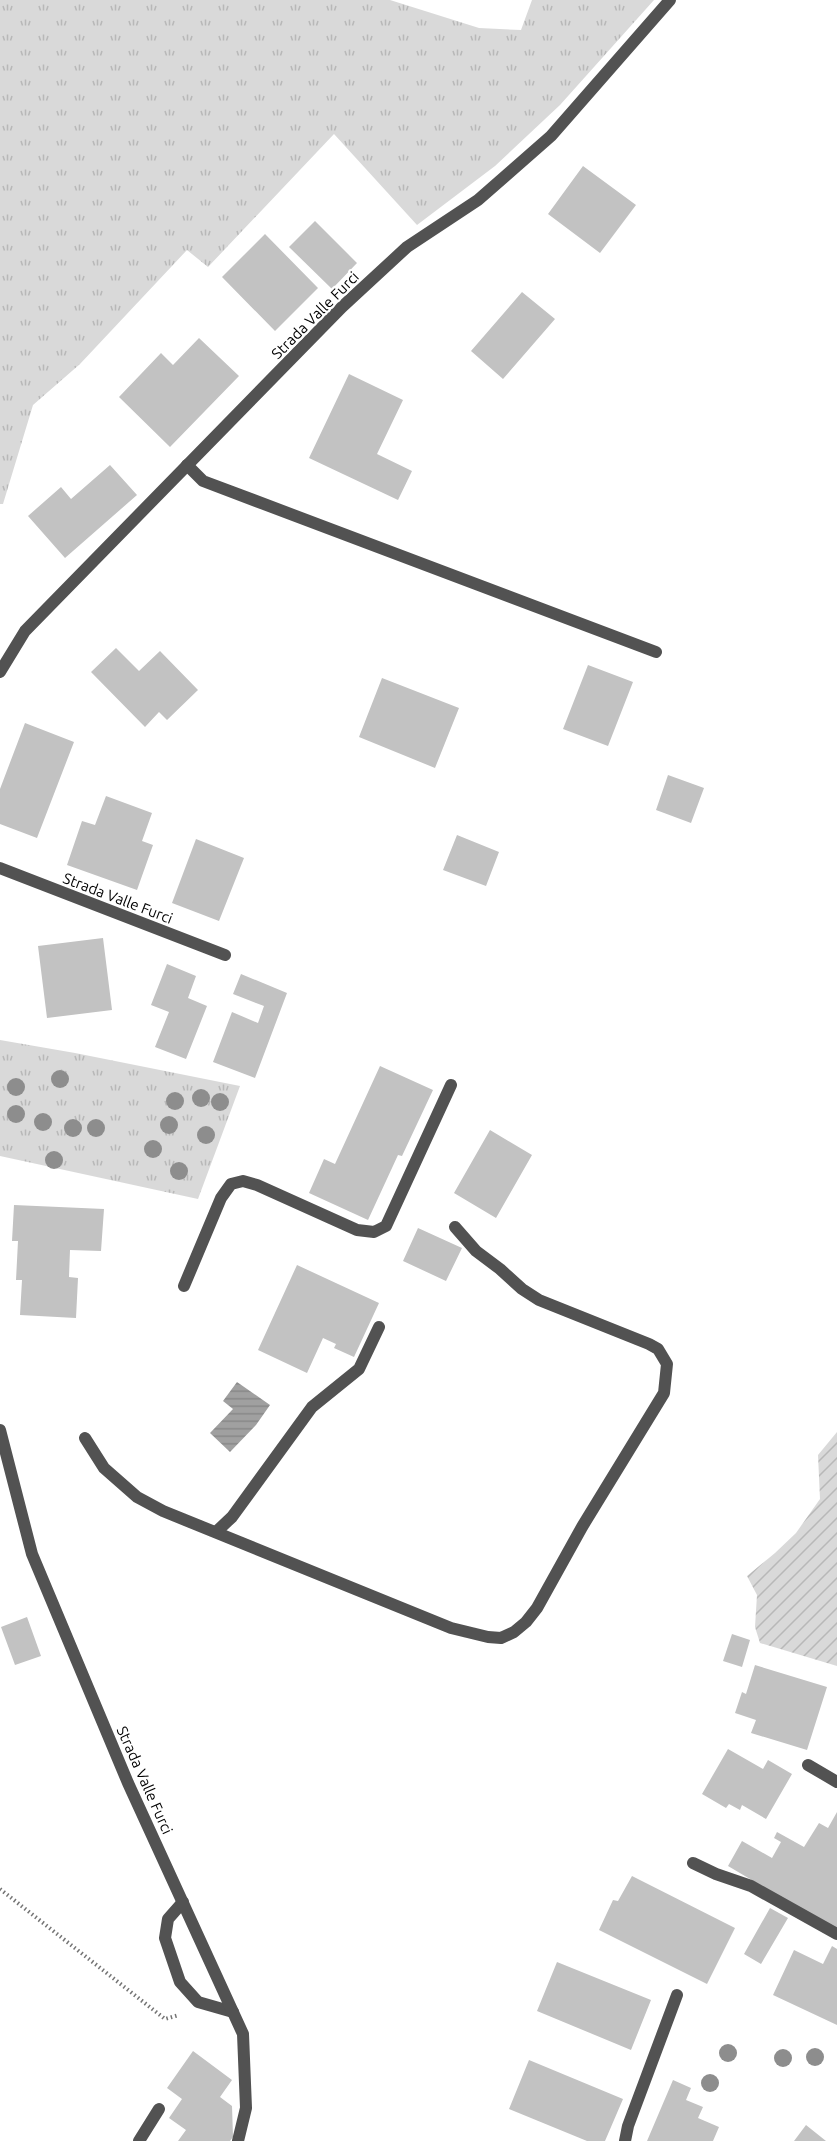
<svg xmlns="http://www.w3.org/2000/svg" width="837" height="2141" font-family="Ubuntu,sans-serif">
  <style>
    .grass { fill: url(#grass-tufts) }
    .garden { fill: url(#garden-furrows) }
    .water { fill: url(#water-rules) }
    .building { fill: #c2c2c2 }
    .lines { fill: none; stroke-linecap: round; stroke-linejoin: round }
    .path { stroke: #747474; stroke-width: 4; stroke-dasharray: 1.5 3; stroke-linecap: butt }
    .service { stroke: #525252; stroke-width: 12 }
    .minor { stroke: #525252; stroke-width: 12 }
    .tree { fill: #8d8d8d }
    .labels { text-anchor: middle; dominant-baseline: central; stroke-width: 4.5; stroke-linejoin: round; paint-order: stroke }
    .street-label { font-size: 15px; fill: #000; stroke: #fff }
  </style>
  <defs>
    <pattern id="grass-tufts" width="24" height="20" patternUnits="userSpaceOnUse" patternTransform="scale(1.5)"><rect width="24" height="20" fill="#d9d9d9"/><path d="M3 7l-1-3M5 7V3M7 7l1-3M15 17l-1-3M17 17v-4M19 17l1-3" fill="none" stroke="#b8b8b8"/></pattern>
    <pattern id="garden-furrows" width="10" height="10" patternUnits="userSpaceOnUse" patternTransform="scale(1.5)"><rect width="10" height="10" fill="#d9d9d9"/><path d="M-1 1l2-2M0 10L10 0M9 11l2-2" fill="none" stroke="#b8b8b8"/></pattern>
    <pattern id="water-rules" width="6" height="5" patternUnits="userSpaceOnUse" patternTransform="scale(1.5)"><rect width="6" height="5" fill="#a0a0a0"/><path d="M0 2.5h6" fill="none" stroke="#888"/></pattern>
  </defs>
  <rect width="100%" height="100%" fill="#fff"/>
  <path class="grass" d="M0,0H390L479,28L521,30L532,0H654L560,105L495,166L417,225L334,134L208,267L187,250L80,364L33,405L3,504H0Z
    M0,1040L75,1053L240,1086L198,1199L0,1156Z"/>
  <path class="garden" d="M837,1432V1666L760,1643L755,1627L757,1595L747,1576L775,1553L796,1533L820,1499L818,1455Z"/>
  <path class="water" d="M237,1382L270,1405L256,1425L230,1452L210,1433L233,1409L223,1401Z"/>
  <path class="building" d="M583,166L636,205L600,253L548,214Z
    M315,221L357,263L332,289L289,247Z
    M265,234L318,288L275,331L222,277Z
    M522,292L555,319L503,379L471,351Z
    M199,338L239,376L170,447L119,397L161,353L173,365Z
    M349,374L403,400L377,454L412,471L398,500L309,458Z
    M110,465L137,495L65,558L28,516L61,487L71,499Z
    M116,648L139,671L160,651L198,690L167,720L159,712L145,727L91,672Z
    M588,665L633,682L608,746L563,729Z
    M382,678L459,708L435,768L359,737Z
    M25,723L74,742L37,838L0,824V789Z
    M668,775L704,788L691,823L656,810Z
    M106,796L152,813L142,841L153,845L137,890L67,865L82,821L95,825Z
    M457,835L499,852L486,886L443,870Z
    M196,839L244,858L219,921L172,903Z
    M103,938L112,1010L47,1018L38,946Z
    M167,964L196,976L188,998L207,1006L186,1059L155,1047L169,1012L151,1005Z
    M241,974L287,993L255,1078L213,1062L232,1012L258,1023L264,1006L233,994Z
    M380,1066L433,1090L402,1156L398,1155L368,1220L309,1193L324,1159L335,1164Z
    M490,1130L532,1155L496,1218L454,1193Z
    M14,1205L104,1209L101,1251L70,1250L69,1277L78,1278L76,1318L20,1315L22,1280H16L18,1241H12Z
    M418,1228L462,1248L446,1281L403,1261Z
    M297,1265L379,1303L354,1357L334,1348L336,1344L323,1338L307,1373L258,1350Z
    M27,1617L41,1656L15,1665L1,1627Z
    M732,1634L750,1640L742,1667L723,1661Z
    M755,1665L827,1687L807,1750L751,1733L756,1720L735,1713L742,1692L746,1694Z
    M728,1749L763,1769L768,1760L792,1774L766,1819L742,1805L740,1810L729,1804L726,1808L702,1794Z
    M837,1812V1930L728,1866L742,1841L772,1858L781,1842L774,1838L777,1832L804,1847L819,1823L828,1828Z
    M632,1876L735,1928L707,1984L599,1930L613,1900L618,1901Z
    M770,1908L788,1918L761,1964L744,1954Z
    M832,1946L837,1949V2025L773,1995L794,1950L823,1964Z
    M557,1962L651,2000L631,2050L537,2011Z
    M193,2051L232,2080L220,2097L232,2106L233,2137L230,2141H178L186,2130L169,2118L182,2099L167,2088Z
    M529,2060L623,2099L605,2141H587L509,2109Z
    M673,2080L691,2088L686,2100L703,2107L698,2118L719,2127L713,2141H647Z
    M806,2125L826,2141H794Z"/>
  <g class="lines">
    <path class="path" d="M0,1889L165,2019L179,2015"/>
    <path class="service" d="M187,465L203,481L656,652
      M184,1286L221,1198L231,1184L243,1181L257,1185L357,1230L374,1232L386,1226L451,1085
      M85,1438L104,1468L137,1497L163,1511L451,1628L488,1637L501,1638L514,1632L526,1622L537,1608L582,1527L664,1393L667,1364L658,1349L649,1344L539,1300L522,1289L500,1269L476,1251L455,1227
      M216,1532L232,1517L312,1407L359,1369L379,1327
      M183,1902L168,1919L165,1938L180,1982L198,2002L233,2012
      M139,2141L159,2109
      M625,2141L628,2126L677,1995"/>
    <path class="minor" d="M0,672L25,631L342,307L407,247L478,200L551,136L670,0
      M0,868L225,955
      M0,1430L32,1554L128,1783L243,2034L246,2108L238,2141
      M808,1765L837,1782
      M693,1863L716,1874L751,1886L837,1934"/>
  </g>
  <g class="tree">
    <circle cx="60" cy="1079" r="9"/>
    <circle cx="16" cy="1087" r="9"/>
    <circle cx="201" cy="1098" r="9"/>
    <circle cx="175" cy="1101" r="9"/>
    <circle cx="220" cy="1102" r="9"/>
    <circle cx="16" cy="1114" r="9"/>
    <circle cx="43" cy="1122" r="9"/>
    <circle cx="169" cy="1125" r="9"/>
    <circle cx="73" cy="1128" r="9"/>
    <circle cx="96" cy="1128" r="9"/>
    <circle cx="206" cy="1135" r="9"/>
    <circle cx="153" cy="1149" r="9"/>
    <circle cx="54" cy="1160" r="9"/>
    <circle cx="179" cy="1171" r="9"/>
    <circle cx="728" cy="2053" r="9"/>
    <circle cx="815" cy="2057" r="9"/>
    <circle cx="783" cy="2058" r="9"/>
    <circle cx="710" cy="2083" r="9"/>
  </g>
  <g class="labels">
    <g class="street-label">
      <text transform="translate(315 315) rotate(-45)">Strada Valle Furci</text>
      <text transform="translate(118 898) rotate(21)">Strada Valle Furci</text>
      <text transform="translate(145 1780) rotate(66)">Strada Valle Furci</text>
    </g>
  </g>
</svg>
